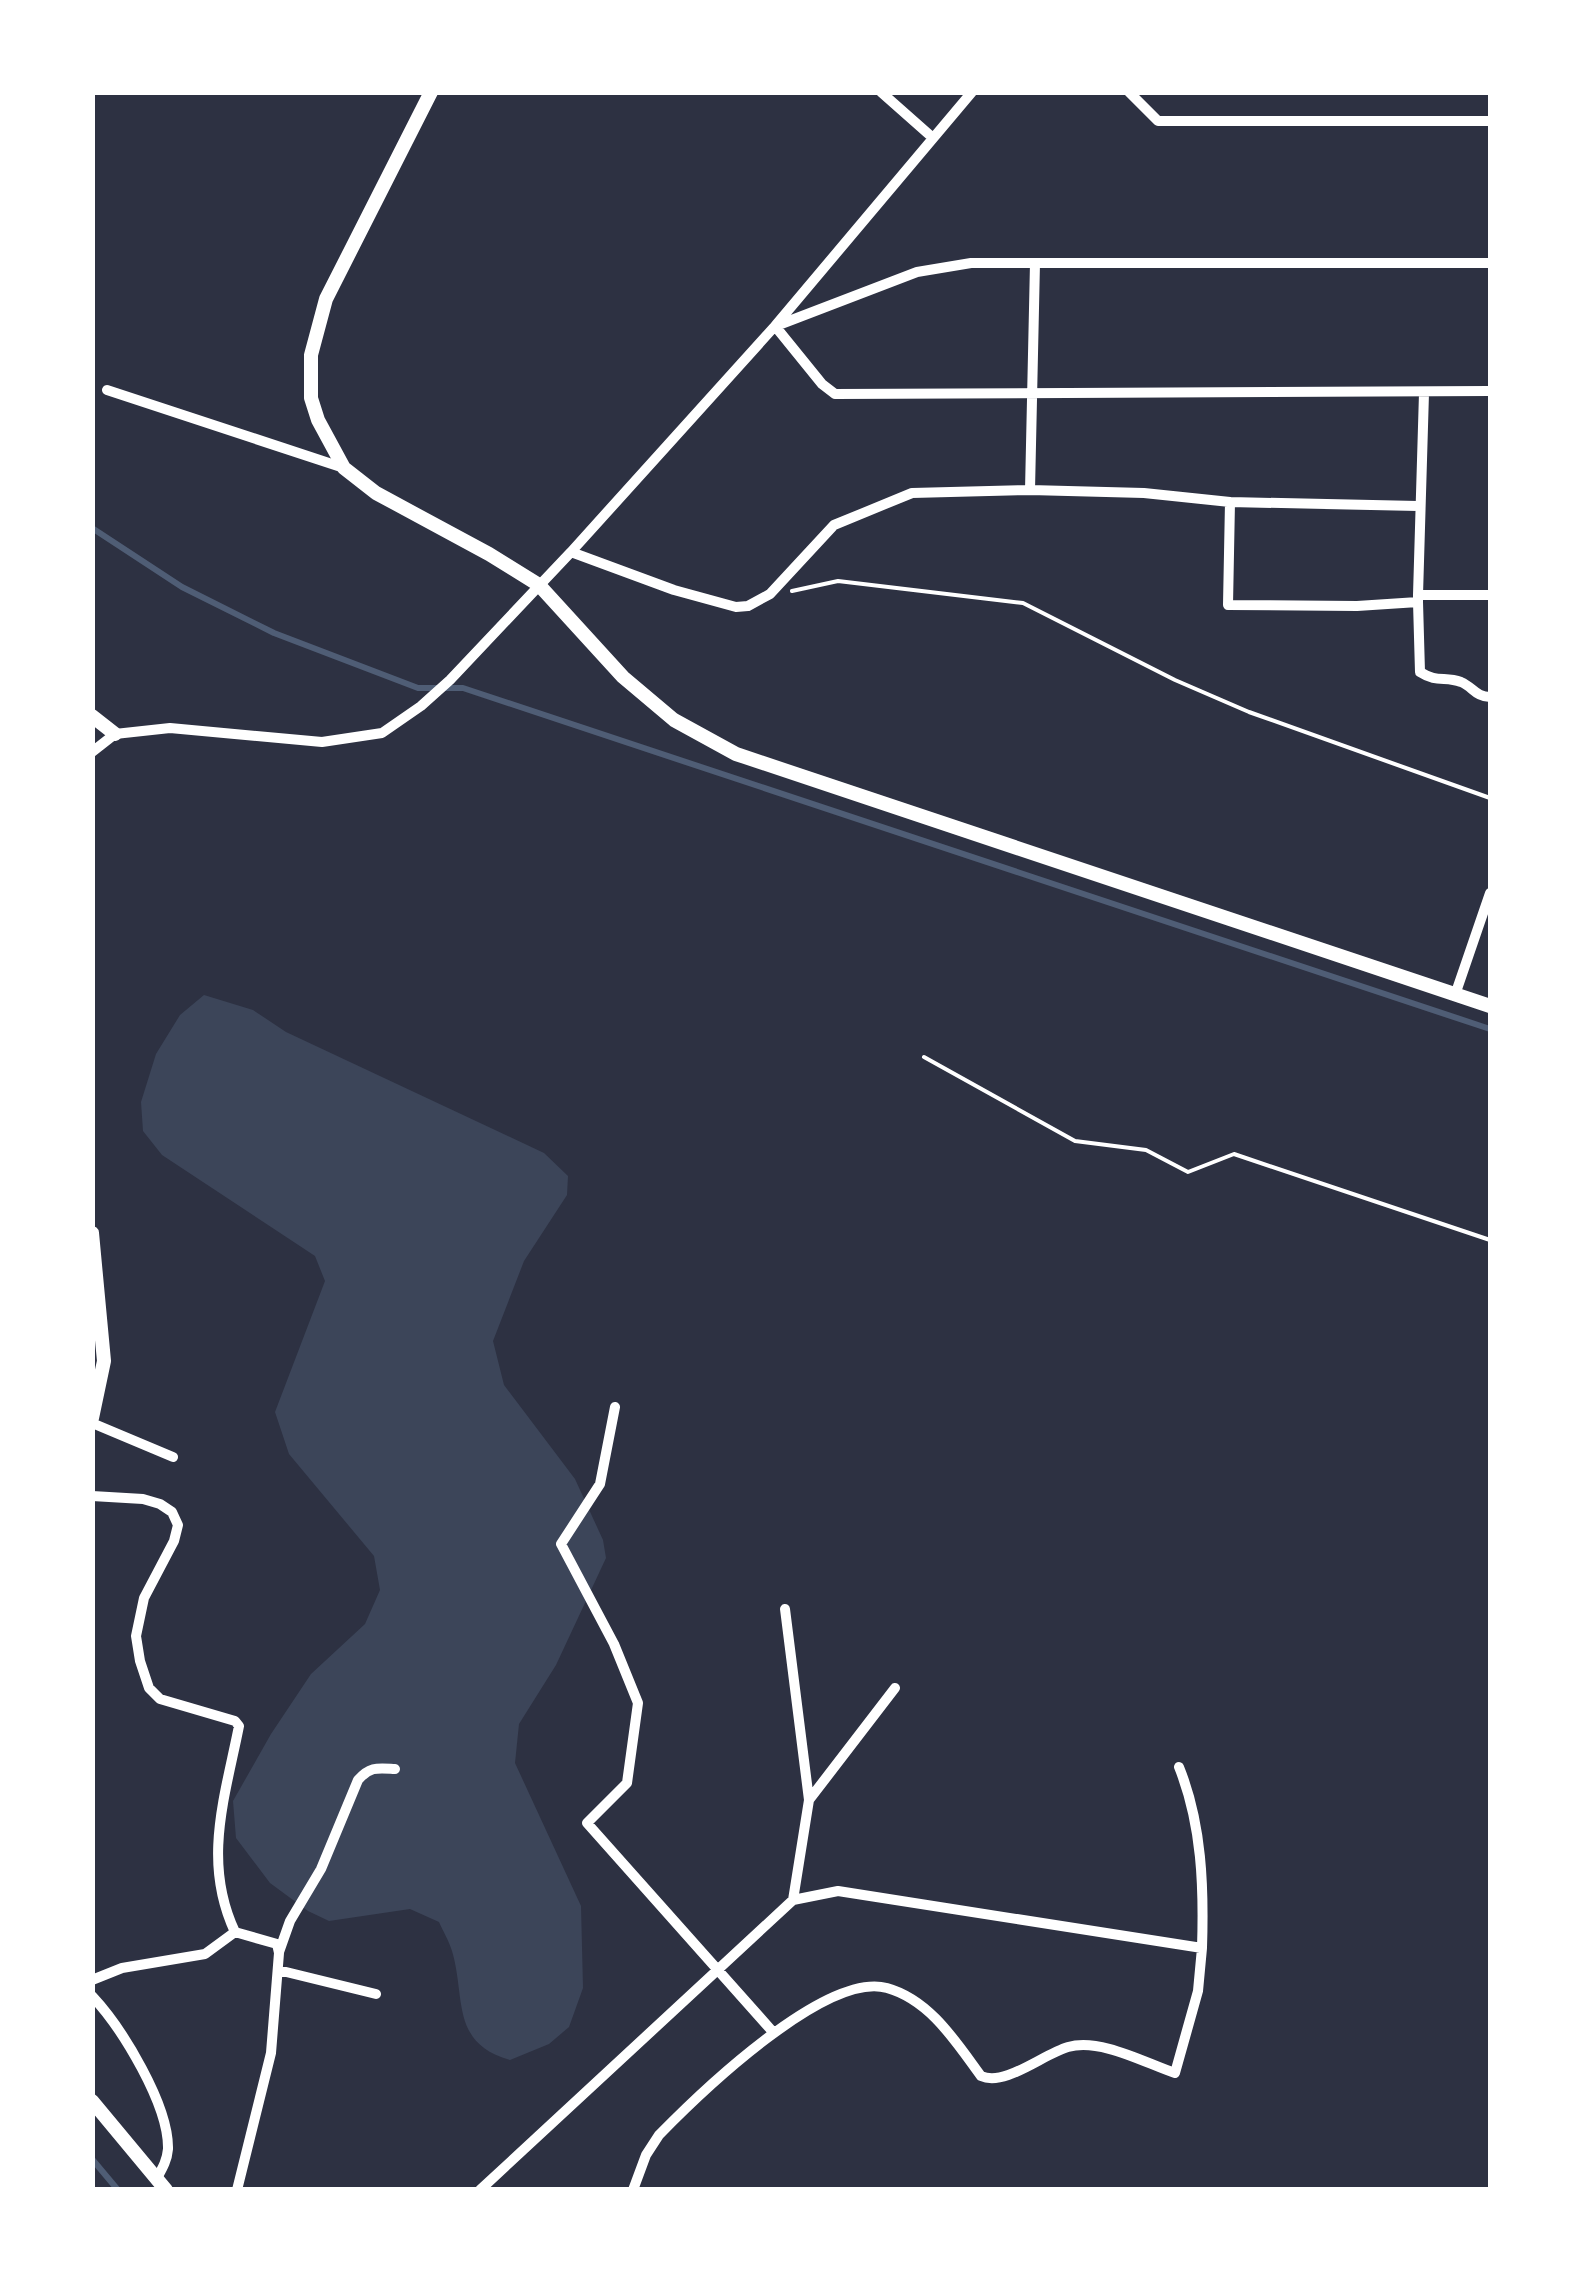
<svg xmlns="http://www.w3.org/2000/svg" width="1583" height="2282" font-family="'Fira Sans Condensed',sans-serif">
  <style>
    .green { fill: #3c4559 }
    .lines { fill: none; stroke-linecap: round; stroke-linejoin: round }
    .stream { stroke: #4f5d75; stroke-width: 6 }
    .path { stroke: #fff; stroke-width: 4 }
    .minor { stroke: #fff; stroke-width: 10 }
    .tertiary { stroke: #fff; stroke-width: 14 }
  </style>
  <rect width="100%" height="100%" fill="#2d3142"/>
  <path class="green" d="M204,995L253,1010L286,1032L544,1153L568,1176L567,1195L524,1261L493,1341L504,1385L575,1479L603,1540L606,1558L556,1665L519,1724L515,1763L581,1906L583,1988L569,2027L549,2044L510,2060C450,2043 466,1998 452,1951C449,1941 443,1931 439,1922L410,1909L329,1921L308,1911L270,1883L236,1838L233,1801L271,1734L311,1674L365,1624L380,1590L374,1556L289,1454L275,1412L325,1281L315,1256L162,1155L143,1131L141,1102L156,1054L180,1015Z"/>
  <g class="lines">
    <path class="stream" d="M92,528L182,587L274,633L418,688H463L1490,1029
      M92,2159L118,2190"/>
    <path class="path" d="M792,591L838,581L1023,603L1175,680L1249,712L1490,798
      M924,1057L1075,1141L1146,1150L1188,1172L1234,1154L1490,1240"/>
    <path class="minor" d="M881,92L933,138
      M1129,92L1158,121H1490
      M775,326L822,384L835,394L1490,391
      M776,326L917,272L971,263H1490
      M107,390L344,468
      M1030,490L1035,263
      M1230,502L1418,506
      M571,552L674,590L736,607L748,606L770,594L834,525L912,493L1030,490L1144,493L1230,502L1228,605L1357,606L1418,602V595H1490
      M1418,595L1424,393
      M1418,602L1420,672C1437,683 1445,676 1461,682C1473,687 1476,697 1490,697
      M92,752L115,734L170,728L322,742L382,733L421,706L450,680L571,552L775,326L972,92
      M1455,995L1490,893
      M615,1407L600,1484L561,1544L614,1644L638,1703L627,1783L587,1823L773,2032
      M92,1423L173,1457
      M92,1496L143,1499L160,1504L172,1512L178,1525L174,1541L144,1598L136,1636L140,1661L149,1688L160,1699L235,1721L239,1726C225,1797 202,1862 235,1932L277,1944L279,1953L271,2053L237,2190
      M785,1609L809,1800L793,1900
      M809,1800L895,1688
      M279,1952L290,1921L321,1869L358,1780C370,1766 378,1768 395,1769
      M278,1970L376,1994
      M92,1980L122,1968L205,1954L235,1932
      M92,1996C122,2028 169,2105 168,2149C167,2161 162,2169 157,2178
      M480,2190L793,1900L838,1891L1202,1948C1204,1887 1202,1824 1179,1767
      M633,2190L646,2155L659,2135C700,2093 826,1971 887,1988C930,2000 956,2042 981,2076C1005,2087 1043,2054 1068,2047C1101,2038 1145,2063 1175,2073L1198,1991L1202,1948"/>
    <path class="tertiary" d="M431,92L326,299L311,355V398L318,420L344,468L376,493L489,554L539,585L623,677L674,720L736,754L1490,1006
      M92,716L115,734
      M92,1233L104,1361L92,1418
      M92,2101L166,2190"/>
  </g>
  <rect width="1583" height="2282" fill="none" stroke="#ffffff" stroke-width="190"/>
</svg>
